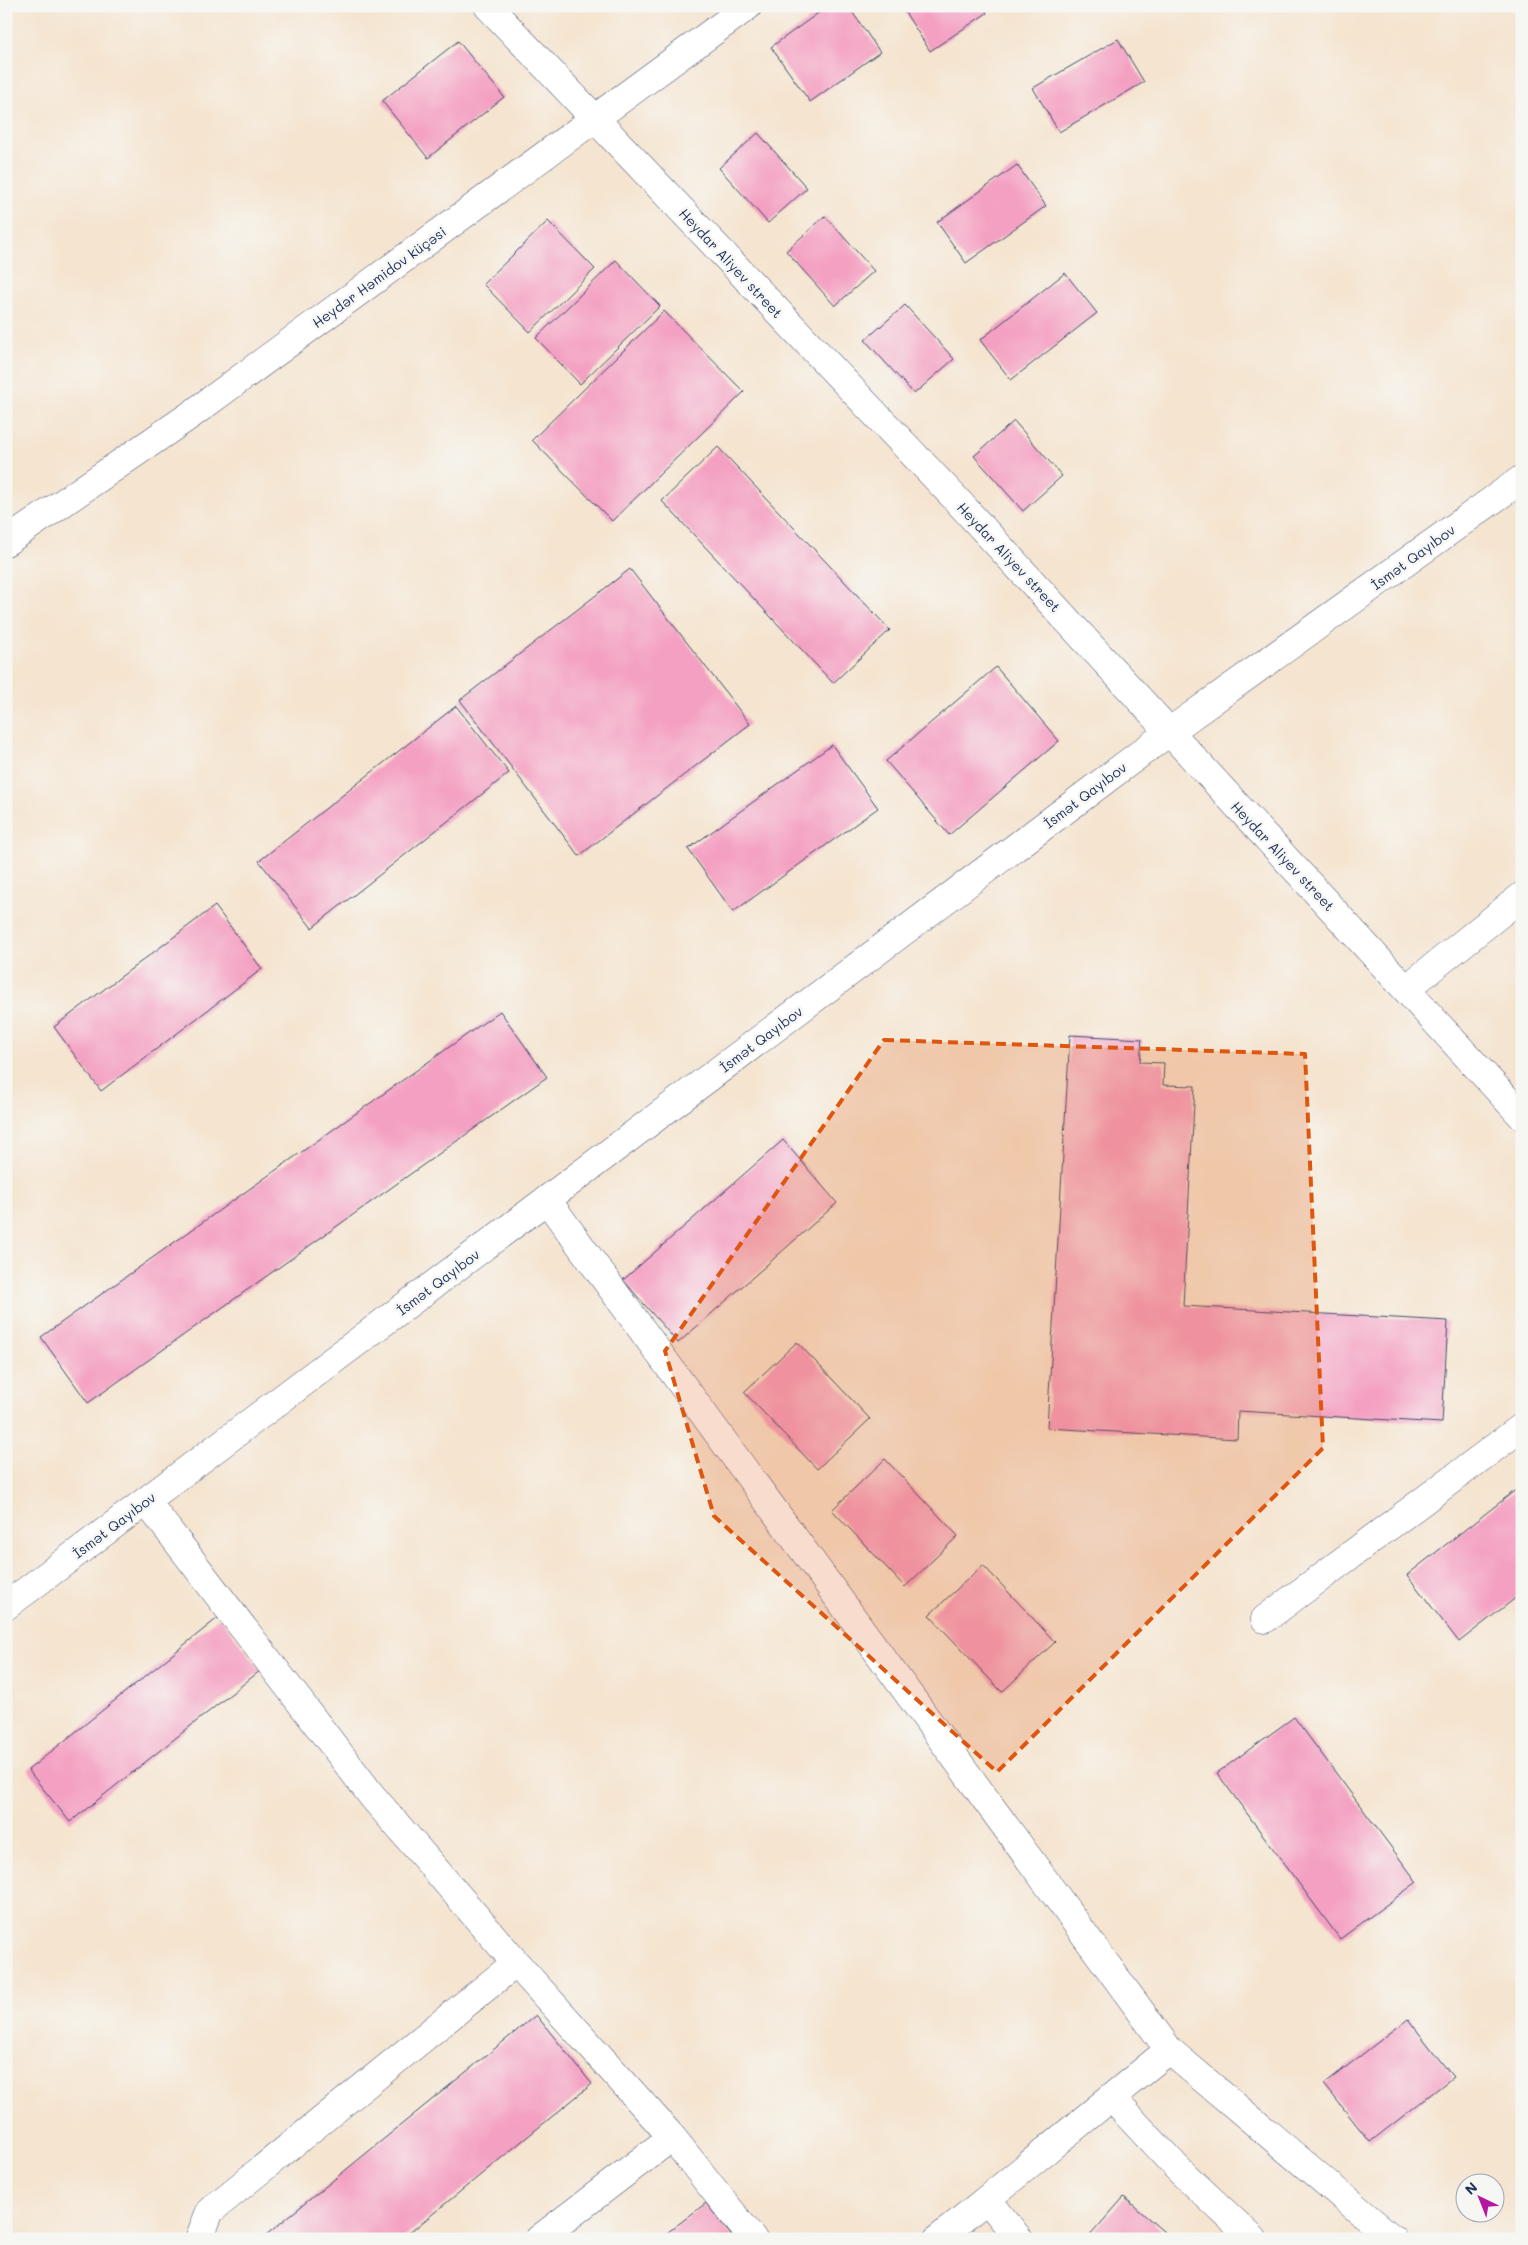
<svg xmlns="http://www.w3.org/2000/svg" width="1528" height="2245" font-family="Mali,sans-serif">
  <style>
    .building { fill: #f4a0c2 }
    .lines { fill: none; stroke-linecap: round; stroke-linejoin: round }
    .minor-casing { stroke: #3c4a6f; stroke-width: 29 }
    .major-casing { stroke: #3c4a6f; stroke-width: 29 }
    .minor { stroke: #fff; stroke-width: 28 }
    .major { stroke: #fff; stroke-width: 28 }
    .marked { fill: #de5710; fill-opacity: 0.2; stroke: #de5710; stroke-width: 4; stroke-dasharray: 10 6; stroke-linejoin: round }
    .labels { text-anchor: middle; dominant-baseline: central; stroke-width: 5; stroke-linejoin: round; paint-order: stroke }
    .street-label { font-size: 14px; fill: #1b2f5e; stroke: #f6f6f2 }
  </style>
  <rect width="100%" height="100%" fill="#f6f6f2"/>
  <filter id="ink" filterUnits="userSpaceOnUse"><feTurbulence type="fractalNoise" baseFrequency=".02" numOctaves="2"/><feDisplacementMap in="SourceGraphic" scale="10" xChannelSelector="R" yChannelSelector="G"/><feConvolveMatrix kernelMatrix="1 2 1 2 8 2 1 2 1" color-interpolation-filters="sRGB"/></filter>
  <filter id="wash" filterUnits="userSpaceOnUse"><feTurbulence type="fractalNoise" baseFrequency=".0096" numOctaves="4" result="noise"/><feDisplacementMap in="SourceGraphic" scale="20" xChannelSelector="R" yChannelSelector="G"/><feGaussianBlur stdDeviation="1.12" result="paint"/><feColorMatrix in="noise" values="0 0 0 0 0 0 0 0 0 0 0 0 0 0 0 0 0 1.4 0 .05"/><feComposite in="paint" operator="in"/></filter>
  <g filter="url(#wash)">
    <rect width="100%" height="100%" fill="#f5e4cf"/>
    <g id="blocks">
      <path class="building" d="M828,6H848L880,52L810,102L771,47Z
        M901,6H982L987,13L930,51Z
        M1118,39L1144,82L1059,132L1033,88Z
        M458,41L504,97L428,158L382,101Z
        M758,133L807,188L768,223L719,168Z
        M1017,165L1046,206L966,263L937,222Z
        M825,216L874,271L835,306L786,251Z
        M548,221L595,269L530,332L483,284Z
        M616,260L660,306L580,384L536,338Z
        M1065,273L1097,313L1011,380L980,340Z
        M905,305L954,359L914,394L865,340Z
        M664,311L744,392L612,521L532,440Z
        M1014,421L1062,476L1023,511L974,456Z
        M718,447L890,630L833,683L662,501Z
        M630,569L750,724L579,856L460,700Z
        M996,667L1059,741L949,835L886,761Z
        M456,706L509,773L312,928L259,861Z
        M832,745L878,808L733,912L688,849Z
        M215,906L262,969L101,1091L54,1027Z
        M500,1011L547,1077L88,1403L41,1337Z
        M1070,1035L1142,1039L1140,1062L1164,1063L1163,1085L1195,1086L1183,1306L1448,1321L1442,1423L1238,1411L1237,1439L1047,1428Z
        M783,1140L837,1203L678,1343L623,1280Z
        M797,1342L870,1419L817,1469L744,1392Z
        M885,1459L958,1536L905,1587L832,1510Z
        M1522,1485V1593L1459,1642L1407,1575Z
        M983,1565L1055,1642L1002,1692L929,1615Z
        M219,1617L261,1670L70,1822L28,1770Z
        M1294,1717L1417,1882L1340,1939L1217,1773Z
        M536,2015L592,2084L402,2239H261Z
        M1408,2019L1453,2077L1370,2142L1324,2084Z
        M1124,2197L1172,2239H1087Z
        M706,2203L734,2239H659Z"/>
    </g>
  </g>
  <g filter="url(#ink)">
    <use href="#blocks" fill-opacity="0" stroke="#3c4a6f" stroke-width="1"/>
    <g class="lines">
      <defs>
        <path id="minor" d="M6,542L192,414L748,6
          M1406,989L1522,896
          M547,1200L1169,2050L1393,2239
          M146,1501L372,1796L516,1963L672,2137L753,2239
          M6,1606L1169,732L1522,479
          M1265,1619L1522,1427
          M1111,2097L1177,2168L1253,2239
          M987,2199L1019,2239
          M199,2239L210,2211L516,1963
          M539,2239L672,2137
          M938,2239L1169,2050"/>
        <path id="major" d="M488,6L954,497L1522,1116"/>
      </defs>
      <use href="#minor" class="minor-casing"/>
      <use href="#major" class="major-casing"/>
      <use href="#minor" class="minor"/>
      <use href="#major" class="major"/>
    </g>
  </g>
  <path class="marked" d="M884,1040L1305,1054L1323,1448L997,1772L714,1516L665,1351Z"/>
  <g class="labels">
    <g class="street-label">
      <text transform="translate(731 263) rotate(47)">Heydar Aliyev street</text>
      <text transform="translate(379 277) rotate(-36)">Heydər Həmidov küçəsi</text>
      <text transform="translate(1009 557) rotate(47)">Heydar Aliyev street</text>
      <text transform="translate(1413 557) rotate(-36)">İsmət Qayıbov</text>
      <text transform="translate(1085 795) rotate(-37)">İsmət Qayıbov</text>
      <text transform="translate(1283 856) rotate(47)">Heydar Aliyev street</text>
      <text transform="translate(761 1039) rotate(-37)">İsmət Qayıbov</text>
      <text transform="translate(438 1282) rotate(-37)">İsmət Qayıbov</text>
      <text transform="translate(114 1525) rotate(-37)">İsmət Qayıbov</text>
    </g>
  </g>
  <rect width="1528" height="2245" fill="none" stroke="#f6f6f2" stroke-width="25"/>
  <g transform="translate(1480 2198) rotate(317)"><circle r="24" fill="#f6f6f2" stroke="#9ea6b7"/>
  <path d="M0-4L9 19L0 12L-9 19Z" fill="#b5179e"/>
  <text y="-8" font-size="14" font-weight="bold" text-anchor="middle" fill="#1b2f5e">N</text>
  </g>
</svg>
